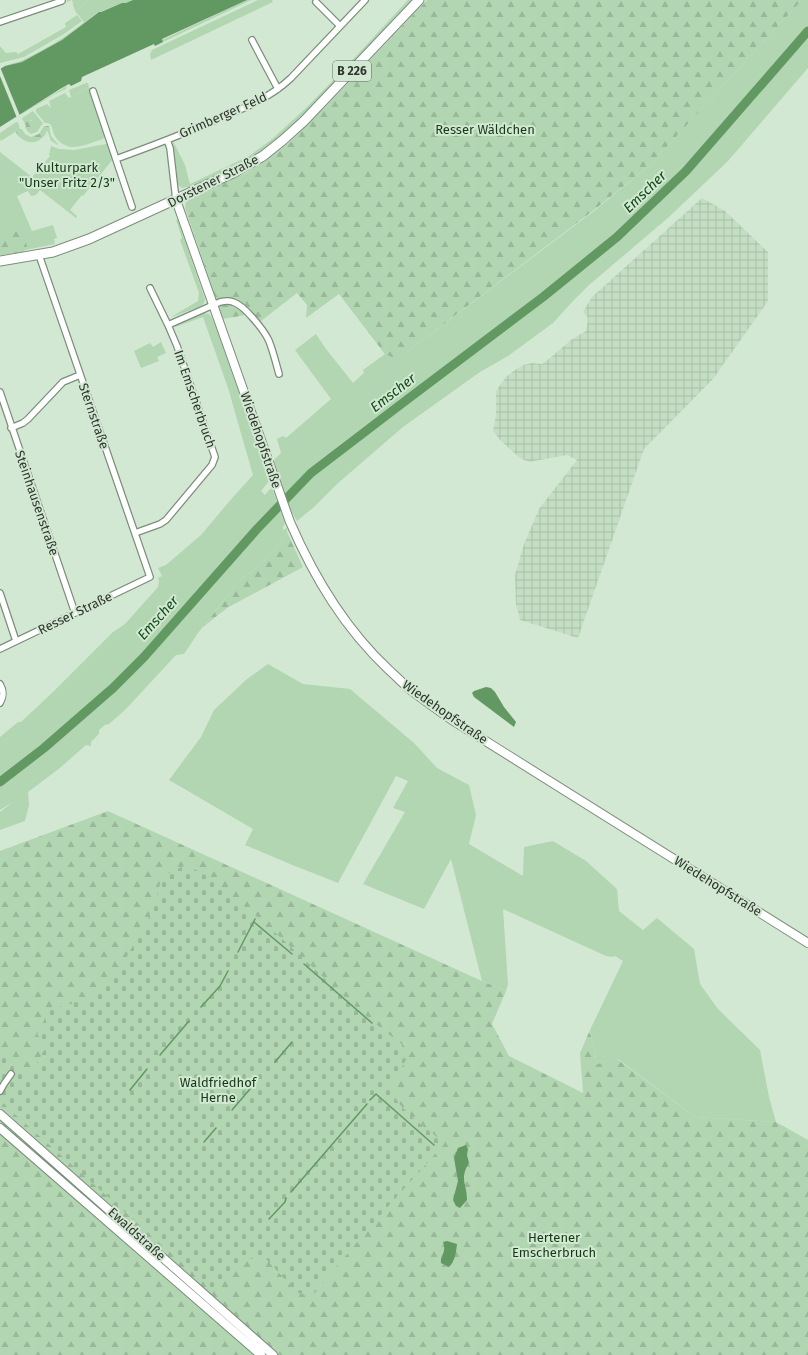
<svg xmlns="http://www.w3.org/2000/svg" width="808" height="1355" font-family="'Fira Sans',sans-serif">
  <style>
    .industrial { fill: url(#industrial-grid) }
    .green { fill: #b1d6b1 }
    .forest { fill: url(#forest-firs) }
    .cemetery { fill: url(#cemetery-stones) }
    .water { fill: #629963 }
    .pier { fill: #d3e8d3 }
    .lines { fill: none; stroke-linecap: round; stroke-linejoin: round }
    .stream { stroke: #629963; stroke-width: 1.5 }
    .river { stroke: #629963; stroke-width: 9 }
    .street-casing { stroke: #7b8e7b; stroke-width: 8 }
    .secondary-casing { stroke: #7b8e7b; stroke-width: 10 }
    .primary-casing { stroke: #7b8e7b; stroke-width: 11 }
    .street { stroke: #fff; stroke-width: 5.5 }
    .secondary { stroke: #fff; stroke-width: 8 }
    .primary { stroke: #fff; stroke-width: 9 }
    .labels { text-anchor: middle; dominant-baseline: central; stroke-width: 4; stroke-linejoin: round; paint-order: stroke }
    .shield { fill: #d3e8d3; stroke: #606b60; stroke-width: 1 }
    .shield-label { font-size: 12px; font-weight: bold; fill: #2e362e }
    .street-label { font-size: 13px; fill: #2e362e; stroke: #d3e8d3 }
    .park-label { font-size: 13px; fill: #123a14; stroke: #d3e8d3 }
    .water-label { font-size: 14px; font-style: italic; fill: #0f4b15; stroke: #d3e8d3 }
  </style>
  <defs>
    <pattern id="industrial-grid" width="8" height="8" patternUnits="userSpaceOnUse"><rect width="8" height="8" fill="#c4dec4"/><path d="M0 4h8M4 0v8" fill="none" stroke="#a9bfa9"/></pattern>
    <pattern id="forest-firs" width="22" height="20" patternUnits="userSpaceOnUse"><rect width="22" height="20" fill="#b1d6b1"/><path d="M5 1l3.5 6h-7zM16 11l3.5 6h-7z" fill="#99b899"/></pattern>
    <pattern id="cemetery-stones" width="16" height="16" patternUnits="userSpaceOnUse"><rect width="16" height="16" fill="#b1d6b1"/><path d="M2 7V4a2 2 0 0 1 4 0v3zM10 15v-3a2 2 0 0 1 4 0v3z" fill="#99b899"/></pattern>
  </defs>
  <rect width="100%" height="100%" fill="#d3e8d3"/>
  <path class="industrial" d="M702,198L725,211L768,252V301L713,379L644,449L578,638L520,620L516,604L515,575L524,544L539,509L577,460L567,455L529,462L520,458L500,440L493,431L496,415V391L506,377L515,370L523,365L532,363L542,364L550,358L571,340L586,331L588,319L587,316L583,312L592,297Z"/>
  <path class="green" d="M87,0H133L126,3H122L97,13L62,40L22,62L5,66C11,63 17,63 23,60C44,50 66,37 84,22L75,11L85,4Z
    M247,0H251L163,42L162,40Z
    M258,0H272L273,2L151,60L150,54L152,50Z
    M408,0H415L304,117L266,150L244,162L188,188L187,187L182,188L178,185L173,141L185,165L190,184L249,156L271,140L306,108L344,69Z
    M802,0H808V68L728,161L669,217L589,285L573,301L553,323L508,356L480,372L403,427L337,484L314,507L297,521L290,509L271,463L281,453L277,439L283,436L286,438L331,399L295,350L316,334L326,349L353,383L364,373L363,370L385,354L339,293L238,180L403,355L594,211L650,165Z
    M77,15L82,21L64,34L24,57L0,63V46L6,53L16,52L18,54L66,27L65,23Z
    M67,86L66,89L55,94L20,115V114Z
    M89,87L105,135L103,139C93,142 83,147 72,147C66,147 57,141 55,136C51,129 54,123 45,123L36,112V109L47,104L51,108L49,101L65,93L69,98Z
    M33,111L41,121C38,120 24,120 23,121L22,118Z
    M16,122H18L14,129L15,132L1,141L0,139V133Z
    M106,144H108L113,159L83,196L82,195L70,210L77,216L76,218L40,190L36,195L31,196L28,191L17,196L32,231L53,225L57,238L54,239L55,244L0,255V152L32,177L50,156L49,155L51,146L59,149L74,150Z
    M176,220H178L205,299L204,303L201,306L172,317H171L198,301L199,293L180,240L182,238Z
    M203,313L209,314L213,319L268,476L269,481L261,491L265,495L269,490L272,488L285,523L283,527V530L287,528V532C278,545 269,558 257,568C249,574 241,578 235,586L198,633L184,654L176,655L125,710L109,724L105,725L99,730V734L91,742V746L86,745L60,768L28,792L29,805L25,821L0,830V812L13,802L0,810V737L18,722H21L55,690L113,632L125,624L158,587L159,581L158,578L162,576L158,568L166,565L201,535L233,497L253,475L228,388L203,317L175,327L177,324Z
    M161,342L166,353L157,357L159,361L141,368L134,351L150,343L153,347Z
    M268,664L303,684L350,689L414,743L437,768L469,785L476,815L469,844L523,876L524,847L553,841L586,861L617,889L619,911L643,930L657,918L694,949L700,984L718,1009L760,1050L769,1097L776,1122L695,1117L618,1059L597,1064L590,1030L623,961L615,956L612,957L606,956L503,909L508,984L506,991L482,981L451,859L424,909L363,884L405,812L393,808L408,781L396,776L338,883L290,864L245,845L253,829L169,780L201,737L214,710L247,679Z"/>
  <path class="forest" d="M67,0H87L85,4L75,11L72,0L67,2Z
    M427,0H802L650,165L594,210L403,355L392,357L385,354L339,294L306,318L307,305L297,293L256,325L245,315L223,319L185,208L186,201L246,173L273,155L290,142L331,101Z
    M86,83H88L89,87L71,97L69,90Z
    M27,119L31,121C35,119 40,119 43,123L37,132L31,134L28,132L25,127L26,126L23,120Z
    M18,122L20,129H22L25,134L31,137L39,134L44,126H49L51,136L58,144V145L51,141L47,130C46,133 45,136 42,138C32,148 18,139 14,129V126Z
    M11,231L16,232L23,235C23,240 27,242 27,247L23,252L0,255V240H3Z
    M287,532L303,567L227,608L203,627L235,586C241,578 249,574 257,568C269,558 278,545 287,532Z
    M108,811L482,981L506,991L492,1024L509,1056L583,1093L580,1053L590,1030L597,1064L617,1059L695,1117L776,1122L808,1140V1355H0V851Z"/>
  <path class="cemetery" d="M184,866C208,872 225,890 244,906C299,951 347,1004 404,1046L407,1058L402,1067L389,1083C396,1110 424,1126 445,1143L368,1229L312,1296L298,1293L264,1257L239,1261L214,1291L9,1109L0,1099V1052L19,1070L30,1075L46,1047L37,1034L50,1009L68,1005L85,999L100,989L119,971L136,940L148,920L157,896L160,883L169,873Z"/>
  <path class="water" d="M133,0H247L162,39L163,42L155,46L154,44L82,77L81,81L71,86L69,84L60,89L0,127V69L5,66L22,62L62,40L99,12H101L122,3H126Z
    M486,687L491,688L495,692L504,707L516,722L514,727L474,697L472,693L474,691Z
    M466,1145L468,1149L467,1155L469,1163C459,1179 467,1184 467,1200L460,1208L456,1206L453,1200L458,1181L454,1158L458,1148Z
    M447,1241L457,1244C456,1253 455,1261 449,1267L441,1263C440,1254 447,1253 443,1242Z"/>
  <path class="pier" d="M0,67L20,116L17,118L0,76Z"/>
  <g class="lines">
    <path class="stream" d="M254,922L292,954
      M238,952L255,919
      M304,964L372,1023
      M201,1007L220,986L228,971
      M160,1055L189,1021
      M275,1062L292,1042
      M130,1090L147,1069
      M370,1100L376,1094L434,1145
      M232,1110L250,1089
      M204,1142L216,1128
      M291,1192L367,1104
      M269,1219L285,1202L286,1198"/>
    <path class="river" d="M0,782L44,748L113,688L144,657L257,529L311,473L396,408L543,297L617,237L686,171L808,31"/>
    <defs>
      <path id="street" d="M316,2L340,26
        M0,22L62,1V0
        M252,40L278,89
        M93,91L132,207
        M167,140L170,148L176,200
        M116,159C149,147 181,135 213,121C240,110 269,99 291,78L365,0
        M168,325L220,302C224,301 228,300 233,302C244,305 264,330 269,341C273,351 276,363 279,374
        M0,392L75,613
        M11,428L23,423L28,419L63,382L80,375
        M135,533L160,524L166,520L212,465L215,457L177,346L168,325L150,288
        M0,593L16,641
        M0,649L150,577L39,255
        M0,684C4,691 4,696 0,703
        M0,1091L4,1084L11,1074"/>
      <path id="secondary" d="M176,200L290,522C314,577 344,628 389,670C397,677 404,685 412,691C425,701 438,710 452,720L808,943
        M0,1114L273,1355
        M0,1128L261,1355"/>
      <path id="primary" d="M0,261L53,252L89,239L233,173L263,156L283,140L304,121L419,0"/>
    </defs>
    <use href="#street" class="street-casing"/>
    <use href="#secondary" class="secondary-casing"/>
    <use href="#primary" class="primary-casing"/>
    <use href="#street" class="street"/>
    <use href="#secondary" class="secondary"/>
    <use href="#primary" class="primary"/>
  </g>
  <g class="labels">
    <rect class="shield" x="333" y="61" width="38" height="20" rx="3"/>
    <g class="shield-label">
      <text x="352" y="71">B 226</text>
    </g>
    <g class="street-label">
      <text transform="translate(223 115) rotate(-24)">Grimberger Feld</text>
      <text transform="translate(213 181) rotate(-27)">Dorstener Straße</text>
      <text transform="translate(195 399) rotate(71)">Im Emscherbruch</text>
      <text transform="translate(94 416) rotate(71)">Sternstraße</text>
      <text transform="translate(261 440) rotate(71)">Wiedehopfstraße</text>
      <text transform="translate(37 503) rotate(71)">Steinhausenstraße</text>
      <text transform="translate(75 613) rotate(-26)">Resser Straße</text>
      <text transform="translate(445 712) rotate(35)">Wiedehopfstraße</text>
      <text transform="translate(718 886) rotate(32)">Wiedehopfstraße</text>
      <text transform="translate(137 1234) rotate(42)">Ewaldstraße</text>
    </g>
    <g class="park-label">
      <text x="485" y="129">Resser Wäldchen</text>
      <text x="67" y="167">Kulturpark<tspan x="67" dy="15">"Unser Fritz 2/3"</tspan></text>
      <text x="218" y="1082">Waldfriedhof<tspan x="218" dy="15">Herne</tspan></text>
      <text x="554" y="1237">Hertener<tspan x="554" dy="15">Emscherbruch</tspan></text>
    </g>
    <g class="water-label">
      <text transform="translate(645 192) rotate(-44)">Emscher</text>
      <text transform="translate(393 393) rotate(-38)">Emscher</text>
      <text transform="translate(158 618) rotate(-48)">Emscher</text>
    </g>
  </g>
</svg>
